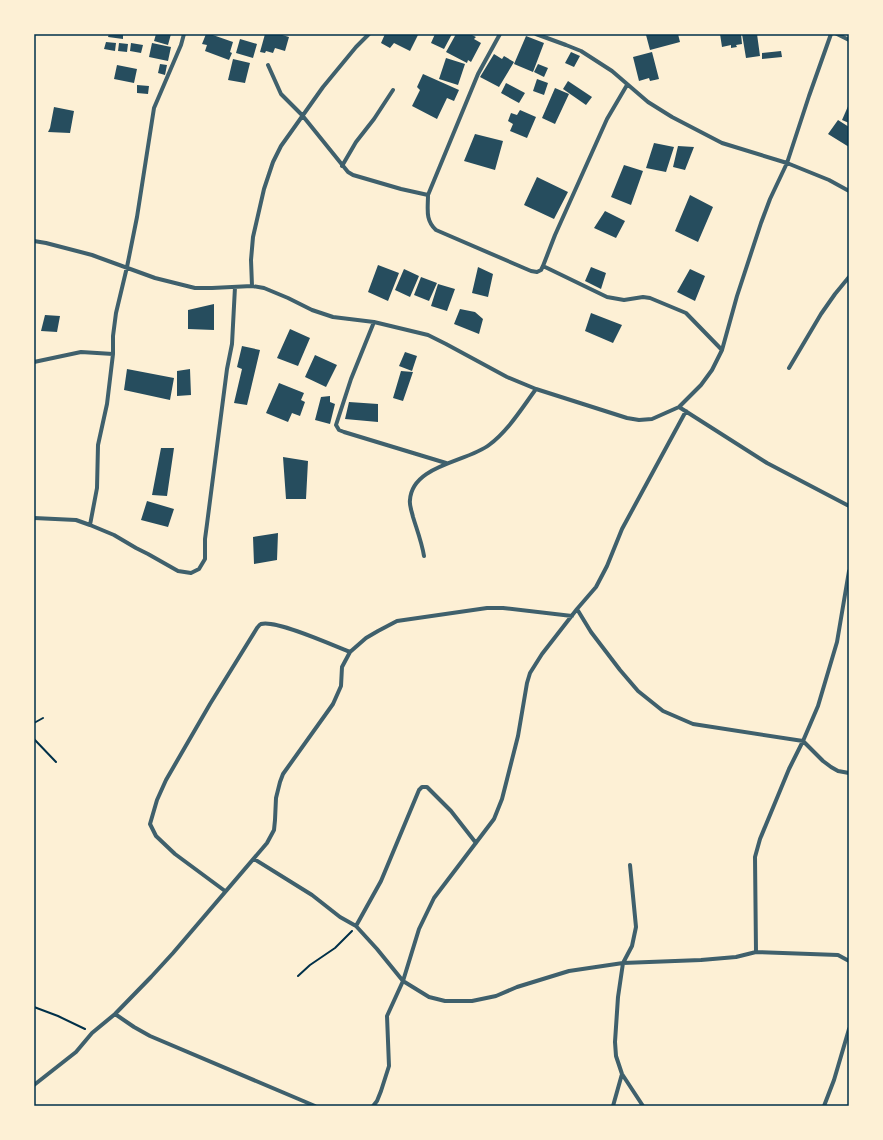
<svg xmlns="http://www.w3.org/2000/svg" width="883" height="1140" font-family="'Times New Roman',serif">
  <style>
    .building { fill: #264d5e }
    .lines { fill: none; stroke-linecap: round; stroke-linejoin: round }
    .path { stroke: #003049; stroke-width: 2 }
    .minor { stroke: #3f606c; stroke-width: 4 }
    .neatline { fill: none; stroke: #003049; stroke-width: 1.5 }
  </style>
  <rect width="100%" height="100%" fill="#fdf0d5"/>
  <path class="building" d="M109,34H123V39L108,37Z
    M156,34H171L168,45L154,41Z
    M206,34H210L233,42L230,52L232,53L229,60L205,51L207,45L202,44Z
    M265,34H279L289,37L285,51L275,48L273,53L266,51L265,53L260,52Z
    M385,34H415L418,35L410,51L394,43L390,48L381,43Z
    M435,34H452L444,49L431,43Z
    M456,34H470L476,37L474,39L481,43L471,62L468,60L467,63L446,52Z
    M648,34H678L680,42L650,50L646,35Z
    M720,34H741L742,44L736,45L737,47L731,48V45L722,47Z
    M742,34H757L760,56L746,58Z
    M526,36L544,43L533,72L514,64Z
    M240,39L257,44L253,58L236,53Z
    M106,42L116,43L115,51L104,49Z
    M119,43L128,44L127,52L118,51Z
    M131,43L143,45L141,53L130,51Z
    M152,43L171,47L168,61L149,57Z
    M781,51L782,57L762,59V53Z
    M571,52L580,56L574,67L565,63Z
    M652,52L659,79L650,81L649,78L639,81L633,57Z
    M494,54L502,59L504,56L514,62L499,87L480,77Z
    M446,58L465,64L458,85L439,79Z
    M233,59L250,63L245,83L228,80Z
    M160,64L167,65L165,75L158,73Z
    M538,64L548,68L544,77L534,72Z
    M117,65L137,69L134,83L114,79Z
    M423,74L459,90L454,101L447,98L437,119L412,106L420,90L417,87Z
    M537,79L548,83L544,95L533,91Z
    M568,81L592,97L586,105L563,89Z
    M506,83L525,93L519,103L501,93Z
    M137,85L149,86L148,94L137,93Z
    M555,88L569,94L555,124L542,118Z
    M849,104V123L842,120Z
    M54,107L74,111L70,133L48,132L50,128Z
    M520,110L536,117L527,138L510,131L513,124L508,121L511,113L517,115Z
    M838,120L849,127V147L828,134Z
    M475,134L503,141L495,170L464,161Z
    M654,143L674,147L666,172L646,168Z
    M678,146L694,147L685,170L673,167Z
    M624,165L643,171L631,205L611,197Z
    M537,177L568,192L554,219L524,205Z
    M690,195L713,207L698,242L675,231Z
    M605,211L625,221L616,238L594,228Z
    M378,265L399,273L388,301L368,292Z
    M478,267L493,274L488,297L472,293Z
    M591,267L606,273L601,289L585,281Z
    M404,269L419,276L410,297L395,290Z
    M690,269L705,276L695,301L677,292Z
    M421,277L437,283L429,301L414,295Z
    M438,284L455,289L447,311L431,306Z
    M214,304V330L188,329V310Z
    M460,309L475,312L483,319L479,334L454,324Z
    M591,313L622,325L613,343L585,331Z
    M45,315L60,316L57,332L41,331Z
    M290,329L310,338L298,366L277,358Z
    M242,346L260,350L247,405L234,403L242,369L237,367Z
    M405,352L417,356L412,371L399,366Z
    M315,355L337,365L326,387L305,377Z
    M127,369L174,378L170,400L124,390Z
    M190,369L191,395L177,396V371Z
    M401,371L413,372L403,401L393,398Z
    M279,383L304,393L301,400L305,402L300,416L292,413L288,422L266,413Z
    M330,396V402L335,404L330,424L315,420L321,397Z
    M349,402L378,404V422L345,419Z
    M161,448H174L167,496L152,495Z
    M283,457L308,461L306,499H286Z
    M147,501L174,509L168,527L141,520Z
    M278,533L277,560L254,564L253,537Z"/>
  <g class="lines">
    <path class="path" d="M34,723L43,718
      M34,739L56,762
      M298,976L310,965L335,948L352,931
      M34,1007L58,1016L85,1029"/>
    <path class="minor" d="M500,34L478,74L428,195C428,209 425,220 436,230L531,271L537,272L541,270L543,266L555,235L607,119L627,85
      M536,34L566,45L581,51L612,71L648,102L672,117L722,143L787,163L829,180L849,191
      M837,34L849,40
      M268,65L281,94L302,115L348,172L353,175L401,189L428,195
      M342,166L356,142L374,119L393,90
      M34,241L46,243L92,255L155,278L195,288H212L252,286L264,288L288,298L312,310L333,317L374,322L428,335L446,344L507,377L536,389L627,418L639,420L652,419L679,407L701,385L712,370L722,350L737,296L761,223L770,199L787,163L809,96L831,34
      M543,266L607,297L624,300L643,297L650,298L686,313L722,350
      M252,286L251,260L253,237L264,189L273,162L281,146L291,132L323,87L356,47L369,34
      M374,322L351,379L336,425L339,430L344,432L446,463
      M34,362L81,352L113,354
      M789,368L821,314L835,294L849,277
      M679,407L767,463L849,506
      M686,411L622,529L607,566L596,587L577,609L591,632L620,670L638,691L663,711L693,724L803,741L823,761L831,767L838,771L849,773
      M34,518L76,520L90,525L114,535L136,548L148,554L178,571L191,573L199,569L205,559V539L207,524L227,369L232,344L235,287
      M90,525L97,488L98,445L107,404L113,354V336L116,313L127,267L137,217L154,108L181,45L184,34
      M424,556C422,543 417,530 413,517C412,512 409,505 410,500C412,465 467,462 489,445C508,431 522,408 536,389
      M254,859L312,895L340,917L356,926L377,949L403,981L429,997L445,1001H472L496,996L517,987L569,971L623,963L701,960L736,957L756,952L838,955L849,961
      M630,865L636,927L632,946L623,963L618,997L615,1042L616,1056L622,1074L643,1106
      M225,891L175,854L156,836L150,824L157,800L166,780L210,704L257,628C258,627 259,625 261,624C275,619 335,646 350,652
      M356,926L381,881L419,790L422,787H427L451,811L476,843
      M756,952L755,857L760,839L789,769L803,741L818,706L837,642L849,571
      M115,1014L134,1027L150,1036L315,1106
      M34,1085L76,1052L92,1033L115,1014L151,977L173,953L267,843L274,830L275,820L276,798L280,782L283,774L333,704L341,686L342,667L350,652L366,638L378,631L397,621L487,608H503L572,616
      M373,1106L377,1101L381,1091L389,1066L387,1016L403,981L419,929L434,898L494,819L502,799L518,736L527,683L530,673L542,654L577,609
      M613,1106L622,1074
      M824,1106L834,1080L849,1029"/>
  </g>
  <rect width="883" height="1140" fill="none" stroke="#fdf0d5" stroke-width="70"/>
  <rect x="35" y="35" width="813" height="1070" class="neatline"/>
</svg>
